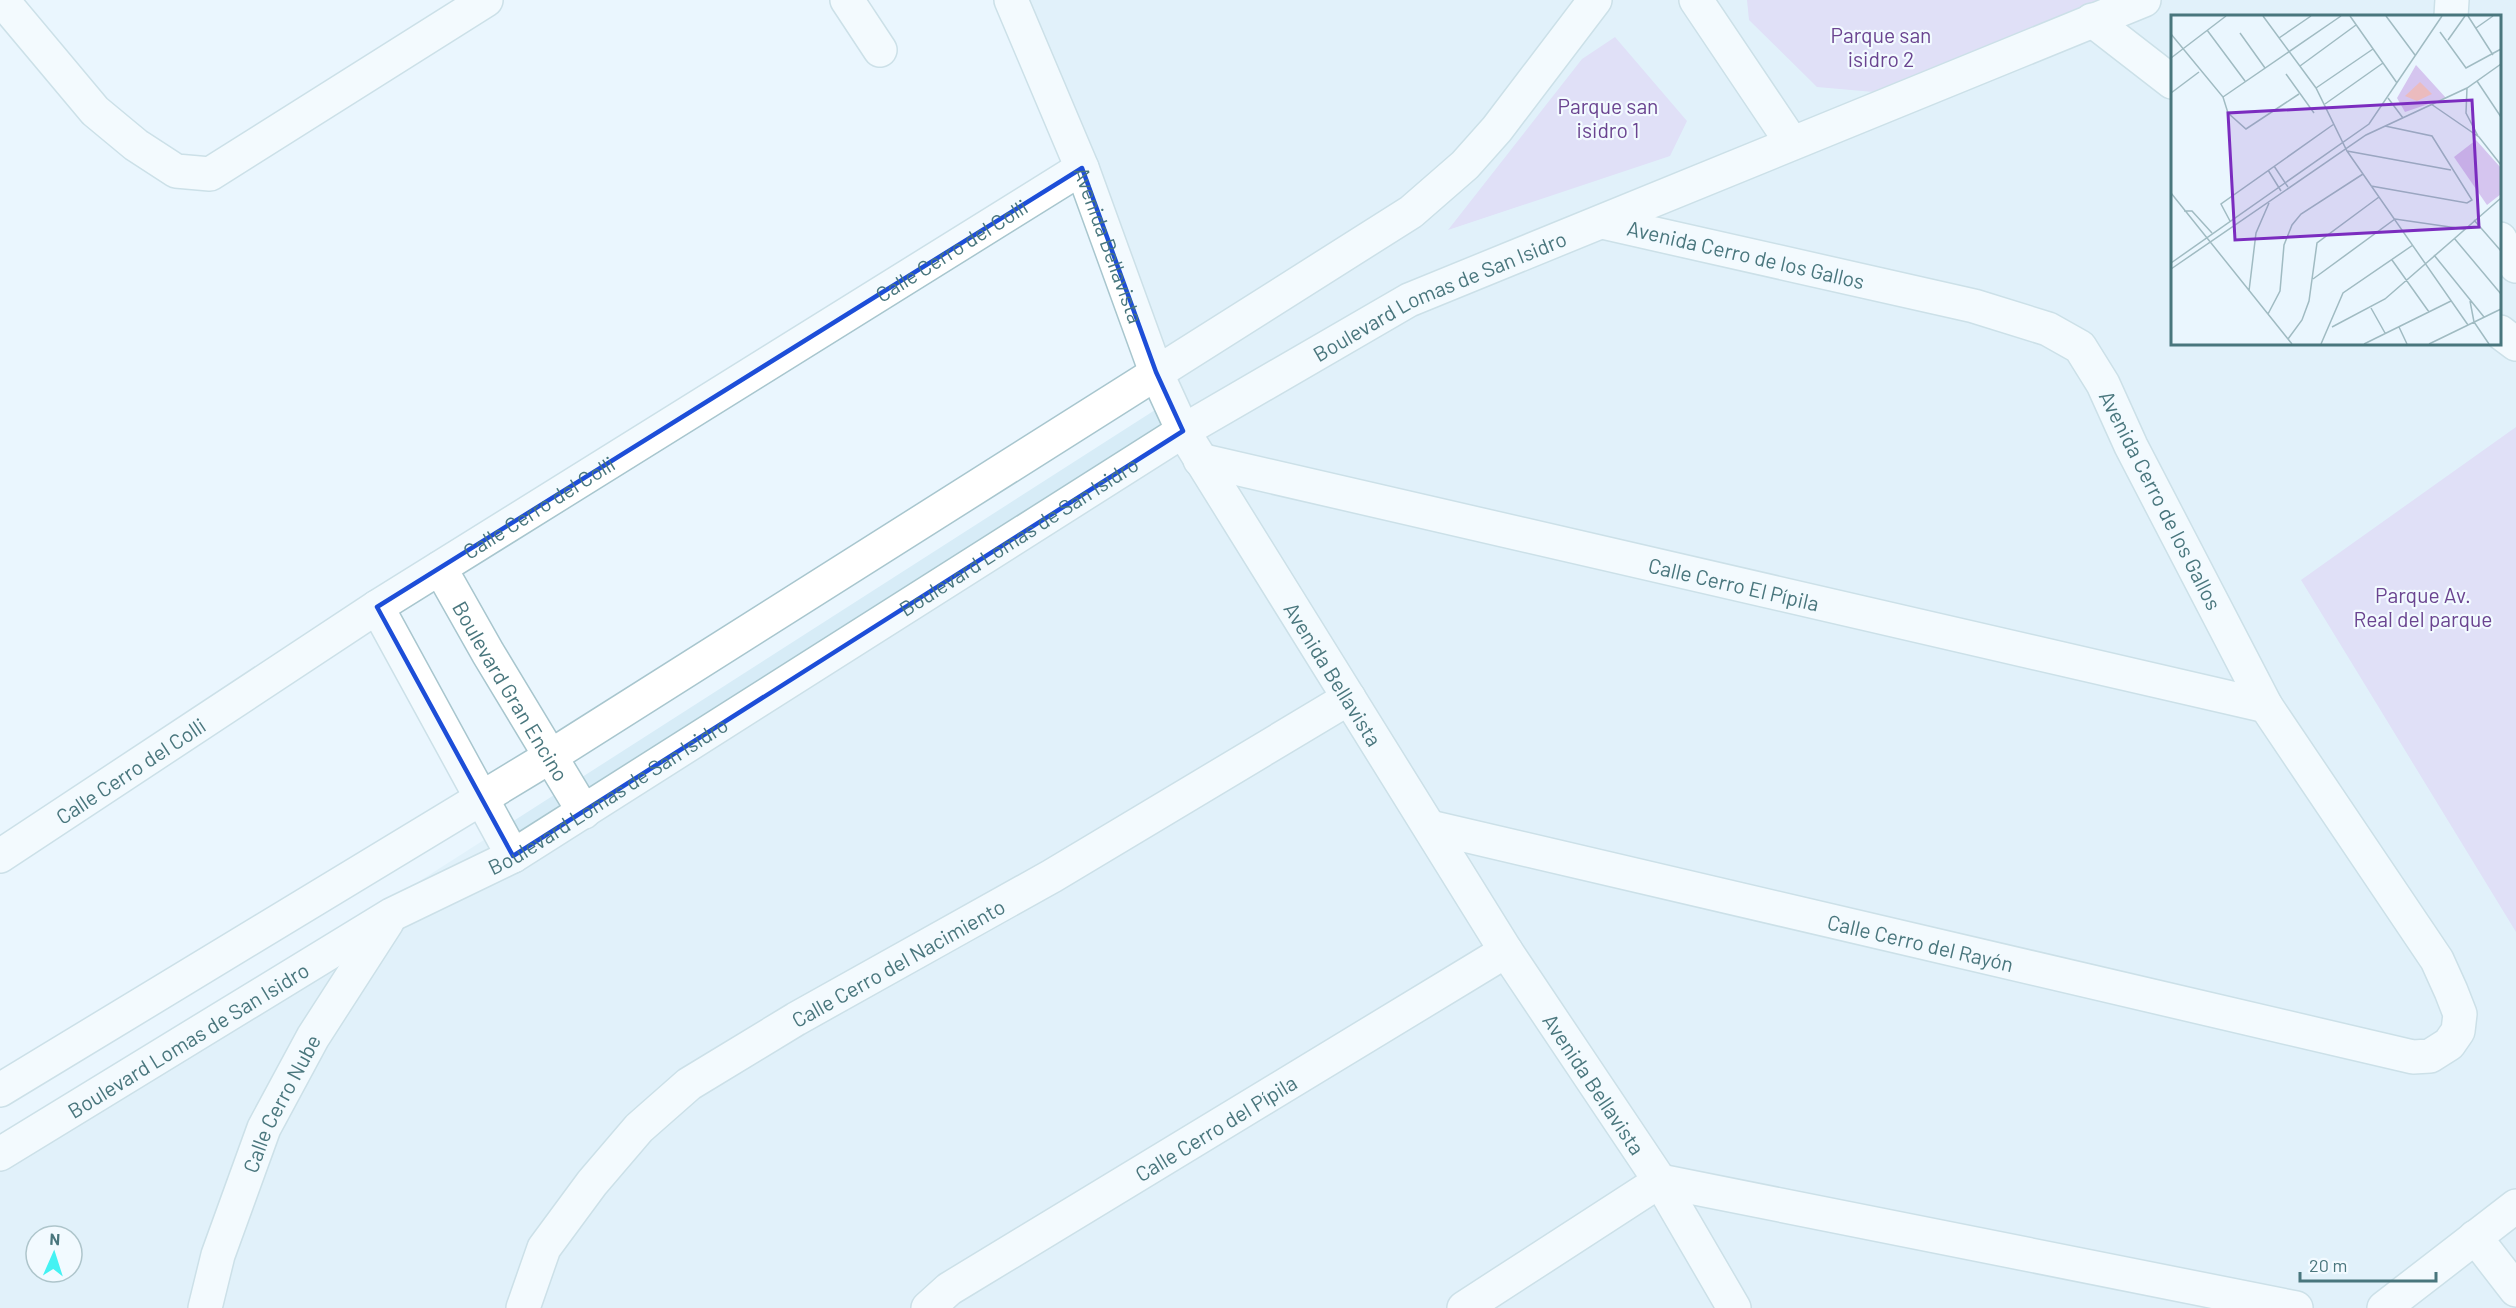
<svg xmlns="http://www.w3.org/2000/svg" width="2516" height="1308" font-family="Barlow,sans-serif">
  <style>
    .residential { fill: #d7ecf7; fill-rule: evenodd }
    .green { fill: #d5c5ef }
    .lines { fill: none; stroke-linecap: round; stroke-linejoin: round }
    .street-casing { stroke: #a8c6ce; stroke-width: 36 }
    .street { stroke: #fff; stroke-width: 33 }
    .marked { fill: none; stroke: #1d4ed8; stroke-width: 4.5; stroke-linejoin: round }
    .labels { text-anchor: middle; dominant-baseline: central; stroke-width: 4.5; stroke-linejoin: round; paint-order: stroke }
    .park-label { font-size: 21px; fill: #6a4490; stroke: #f2faff }
    .street-label { font-size: 21px; fill: #49767d; stroke: #f2faff }
    .inset-road { fill: none; stroke: #a0bbc2; stroke-width: 1.5 }
    .view { fill: #7b2cbf; fill-opacity: 0.15; stroke: #7b2cbf; stroke-width: 3 }
    .inset-edge { fill: none; stroke: #49767d; stroke-width: 3 }
  </style>
  <rect width="100%" height="100%" fill="#eaf6fe"/>
  <path class="residential" d="M1021,0H2516V1308H0V1150L1180,394ZM2172,16H2500V344H2172ZM36,1236H72V1272H36Z"/>
  <path class="green" d="M1747,0H2145L1885,93L1817,87L1749,20Z
    M1615,37L1687,121L1670,156L1448,230L1582,59Z
    M2516,427V932L2301,580Z"/>
  <g class="lines">
    <defs>
      <g id="street">
        <path d="M2,0L95,111L136,145L176,171L210,174L486,0"/>
        <path d="M847,0L880,50"/>
        <path id="s1" d="M1011,0L1082,168L1156,372L1183,431L1506,951L1660,1181L1734,1308"/>
        <path d="M1696,0L1792,143"/>
        <path d="M2451,16L2452,0"/>
        <path d="M2092,20L2172,82"/>
        <path d="M2500,239L2516,266"/>
        <path d="M2500,332L2516,344"/>
        <path id="s2" d="M1200,460L2266,706"/>
        <path id="s3" d="M440,568L488,653L584,812"/>
        <path d="M377,607L513,856"/>
        <path id="s4" d="M1430,827L2413,1057L2430,1056L2449,1044L2458,1031L2460,1014L2451,991L2437,960L2266,706L2131,446L2103,384L2080,347L2048,329L1974,306L1602,222"/>
        <path id="s5" d="M0,856L377,607L1082,168"/>
        <path d="M0,1090L551,756L1411,212L1465,165L1497,129L1595,0"/>
        <path id="s6" d="M0,1154L391,915L513,856L1183,431L1409,300L2144,0"/>
        <path d="M2475,1237L2516,1290"/>
        <path id="s7" d="M205,1308L218,1255L264,1128L313,1037L387,922"/>
        <path id="s8" d="M523,1308L544,1248L592,1183L639,1128L689,1084L796,1019L1052,876L1349,698"/>
        <path id="s9" d="M928,1308L949,1289L1506,951"/>
        <path d="M1464,1308L1660,1181L2296,1308"/>
        <path d="M2384,1308L2516,1206"/>
      </g>
    </defs>
    <use href="#street" class="street-casing"/>
    <use href="#street" class="street"/>
  </g>
  <path d="M0 0H2516V1308H0ZM1082,168L1156,372L1183,431L513,856L377,607Z" fill="#eaf6fe" fill-opacity=".55" fill-rule="evenodd"/>
  <path class="marked" d="M1082,168L1156,372L1183,431L513,856L377,607Z"/>
  <g class="labels">
    <g class="park-label">
      <text x="1881" y="34">Parque san<tspan x="1881" dy="24">isidro 2</tspan></text>
      <text x="1608" y="105">Parque san<tspan x="1608" dy="24">isidro 1</tspan></text>
      <text x="2423" y="594">Parque Av.<tspan x="2423" dy="24">Real del parque</tspan></text>
    </g>
    <g class="street-label">
      <text stroke="none"><textPath href="#s1" startOffset="264">Avenida Bellavista</textPath></text>
      <text stroke="none"><textPath href="#s5" startOffset="1128">Calle Cerro del Colli</textPath></text>
      <text transform="translate(1746 254) rotate(13)">Avenida Cerro de los Gallos</text>
      <text stroke="none"><textPath href="#s6" startOffset="1678">Boulevard Lomas de San Isidro</textPath></text>
      <text transform="translate(2161 500) rotate(63)">Avenida Cerro de los Gallos</text>
      <text stroke="none"><textPath href="#s5" startOffset="642">Calle Cerro del Colli</textPath></text>
      <text stroke="none"><textPath href="#s6" startOffset="1192">Boulevard Lomas de San Isidro</textPath></text>
      <text stroke="none"><textPath href="#s2" startOffset="548">Calle Cerro El Pípila</textPath></text>
      <text stroke="none"><textPath href="#s1" startOffset="750">Avenida Bellavista</textPath></text>
      <text stroke="none"><textPath href="#s3" startOffset="142">Boulevard Gran Encino</textPath></text>
      <text stroke="none"><textPath href="#s5" startOffset="156">Calle Cerro del Colli</textPath></text>
      <text stroke="none"><textPath href="#s6" startOffset="706">Boulevard Lomas de San Isidro</textPath></text>
      <text stroke="none"><textPath href="#s4" startOffset="504">Calle Cerro del Rayón</textPath></text>
      <text stroke="none"><textPath href="#s8" startOffset="525">Calle Cerro del Nacimiento</textPath></text>
      <text stroke="none"><textPath href="#s6" startOffset="220">Boulevard Lomas de San Isidro</textPath></text>
      <text stroke="none"><textPath href="#s1" startOffset="1236">Avenida Bellavista</textPath></text>
      <text stroke="none"><textPath href="#s7" startOffset="219">Calle Cerro Nube</textPath></text>
      <text stroke="none"><textPath href="#s9" startOffset="340">Calle Cerro del Pípila</textPath></text>
    </g>
  </g>
  <g transform="translate(2171 15)">
    <rect width="330" height="330" fill="#eaf6fe"/>
    <path d="M245,50L275,83L234,97L226,83ZM305,125L330,153V179L316,190L283,142Z" fill="#d5c5ef"/>
    <path d="M249,67L261,79L246,86L234,81Z" fill="#ebbbbe"/>
    <path class="inset-road" d="M92,1L145,73L176,136L297,310M179,1L226,68M215,1L244,40M297,1L322,40M305,13L322,1M36,15L74,66M269,17L295,53L330,34M69,18L94,53M0,19L52,82L57,98L75,114L128,79M108,23L140,1M277,25L294,1M0,43L55,1M129,51L185,10M115,59L143,98M306,66L330,102M145,73L202,34M296,73L295,98L307,121M0,78L28,57M52,82L170,1M217,83L232,103M154,89L212,48M260,89L308,122L330,150M176,136L280,155M103,151L117,172M97,155L110,176M200,171L296,188L301,185L261,121L214,111M0,178L121,329M13,196H21L41,218M303,205L330,236M59,206L50,189L163,109M283,223L330,279M263,240L313,302M221,245L258,297M0,248L198,109L271,1M0,254L195,120L296,73L330,49M142,264L224,204L293,214M78,276L85,218L98,188M299,286L303,307L318,329M200,293L214,318M97,299L109,276L113,230L121,210L130,199L192,159M161,312L214,284L330,183M228,312L236,329M117,324L131,305L138,286L146,228L208,182M150,329L172,278L242,230M193,329L280,286M258,329L330,294"/>
    <path class="view" d="M301,85L308,212L64,225L57,98Z"/>
    <rect width="330" height="330" class="inset-edge"/>
  </g>
  <g transform="translate(54 1254) rotate(3)"><circle r="28" fill="#f2faff" stroke="#aec5cb" stroke-width="1.5"/>
  <path d="M0-4.5L10 22L0 15L-10 22Z" fill="#44f2f3"/>
  <text y="-9" font-size="16" font-weight="bold" text-anchor="middle" fill="#49767d">N</text>
  </g>
  <path d="M2300 1272v9h136v-9" fill="none" stroke="#49767d" stroke-width="3"/>
  <text x="2309" y="1272" font-size="18" fill="#49767d" stroke="#f2faff" stroke-width="4.5" paint-order="stroke">20 m</text>
</svg>
